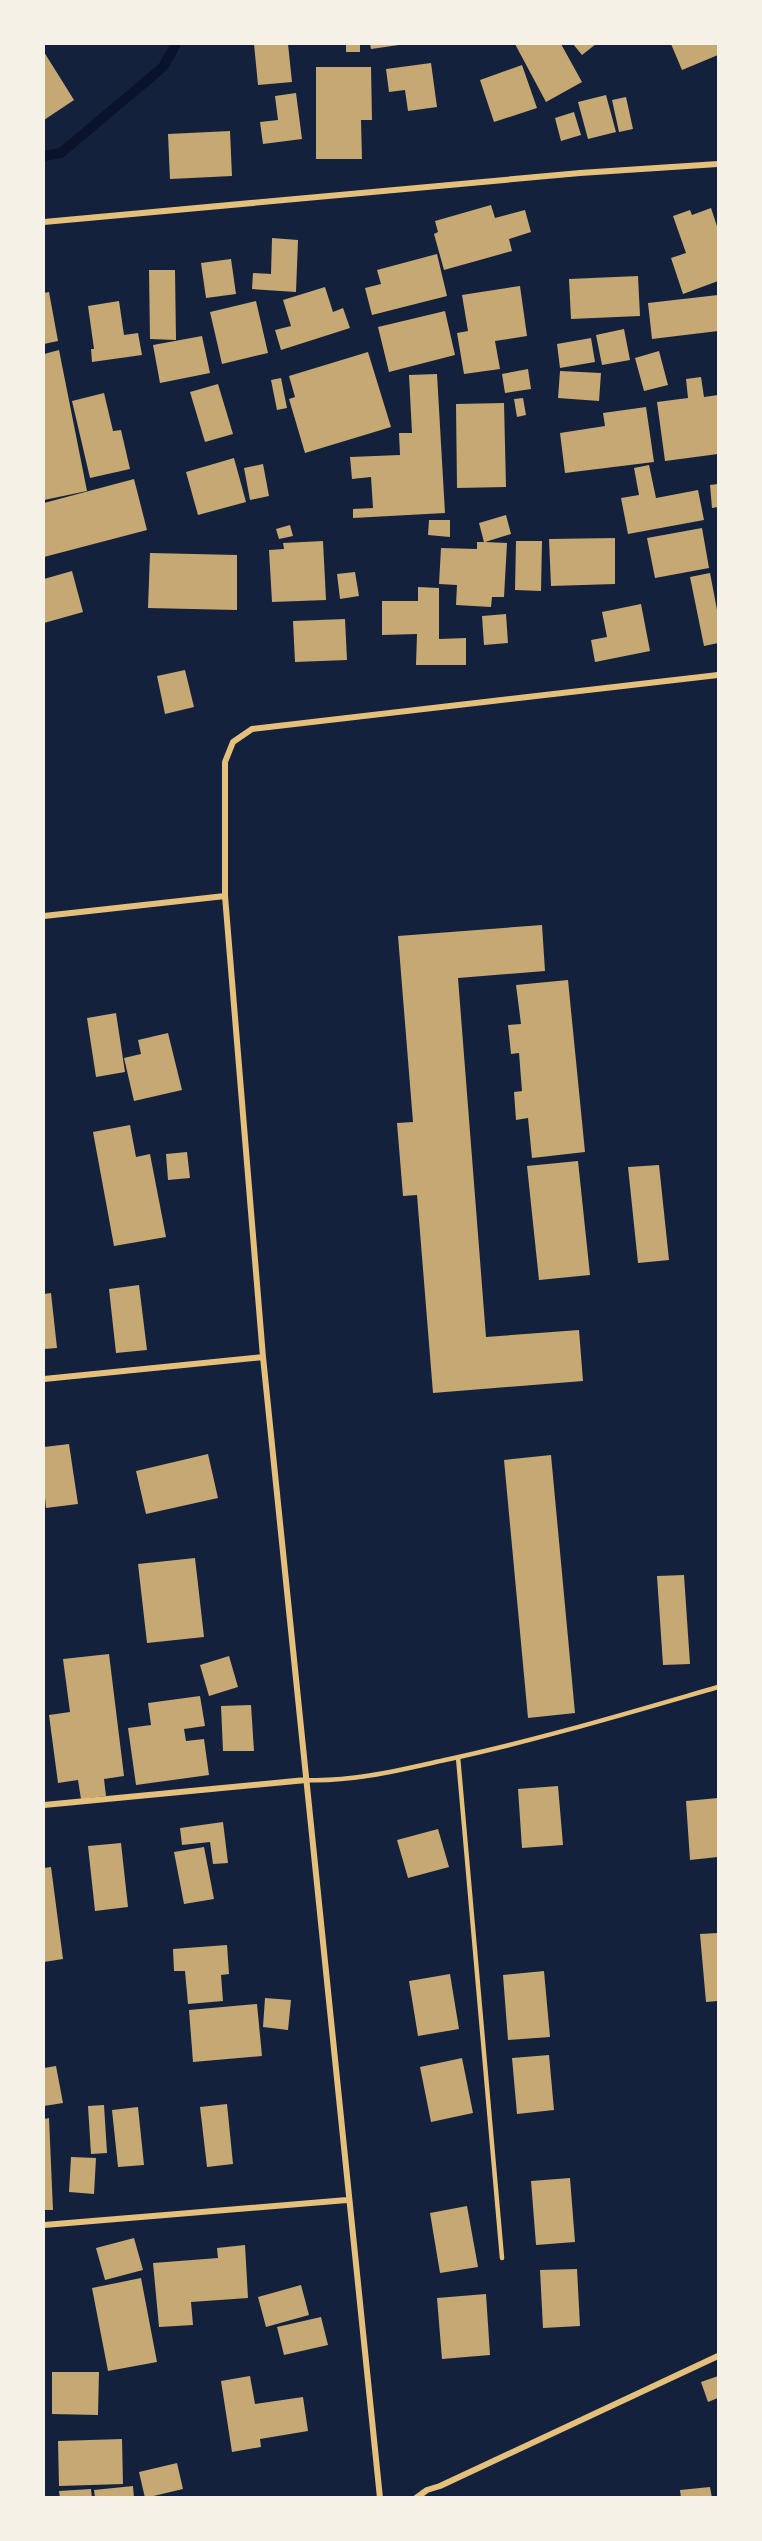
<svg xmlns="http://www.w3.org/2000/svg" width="762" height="2541" font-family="'Source Sans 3',sans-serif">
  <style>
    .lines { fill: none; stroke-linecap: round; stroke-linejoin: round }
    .stream { stroke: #0b132b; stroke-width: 10 }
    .building { fill: #c6a872 }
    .service { stroke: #e5c07b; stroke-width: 4.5 }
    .minor { stroke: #e5c07b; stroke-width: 6 }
  </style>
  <rect width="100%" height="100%" fill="#14213d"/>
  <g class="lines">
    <path class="stream" d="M44,156L61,153L163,67L176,44"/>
  </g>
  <path class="building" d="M254,44H288L292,82L258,85Z
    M346,44H360V52H346Z
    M370,44H399V45L371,49Z
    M515,44H561L582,82L546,102Z
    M573,44H596L582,55Z
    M671,44H718V55L682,70Z
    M44,52L74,100L44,120Z
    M431,63L437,107L408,111L405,90L389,92L386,69Z
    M522,65L537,108L494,122L480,80Z
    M316,67H371L372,120H361L362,159H316Z
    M296,93L302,139L263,144L260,122L278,120L275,96Z
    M606,95L616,132L588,139L578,102Z
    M626,97L633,129L619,132L612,100Z
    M574,112L581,135L561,141L555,118Z
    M230,131L232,176L170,179L168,134Z
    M491,205L495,218L525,210L531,232L509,239L512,251L444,270L434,234L438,232L435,221Z
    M711,208L718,229V281L683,294L671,258L686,253L673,216L690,210L692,215Z
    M272,238L298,240L296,292L252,289L253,273L271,274Z
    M437,254L447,296L372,315L365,288L381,284L377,270Z
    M231,259L236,294L206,298L201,263Z
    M149,270H175L176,340L150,339Z
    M638,276L640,316L571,319L569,279Z
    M520,286L527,336L495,341L500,369L464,374L457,333L468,331L462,295Z
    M325,287L333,312L343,308L350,328L281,350L275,330L291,326L283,300Z
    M49,292L58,341L44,344V293Z
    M718,295V331L652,339L648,303Z
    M119,301L124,335L138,333L142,355L92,362L91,349H94L88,306Z
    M256,301L268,353L222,364L210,312Z
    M445,311L455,355L389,372L378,327Z
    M624,329L630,360L602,365L596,335Z
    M202,336L210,373L160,383L153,345Z
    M591,338L595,362L560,368L557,344Z
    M59,350L87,491L44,500V354Z
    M659,351L668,385L644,391L635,358Z
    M368,352L391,427L305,453L289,399L295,397L289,376Z
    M528,369L531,389L505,393L502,374Z
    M560,371L601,373L599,401L558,398Z
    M437,374L445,513L353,518V509L373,508L371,477L352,479L350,457L400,455L399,433H412L409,375Z
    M701,377L704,397L718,395V454L665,461L657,402L688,398L686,379Z
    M281,378L287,408L277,410L271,380Z
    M218,384L233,434L205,442L190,392Z
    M104,393L113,431L121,430L130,469L90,478L72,401Z
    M523,398L526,415L517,417L514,399Z
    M504,403L506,487L457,488L456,404Z
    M646,407L654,462L565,473L560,433L605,426L603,413Z
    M234,458L246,502L198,515L186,472Z
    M263,464L269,496L250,500L244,468Z
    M649,465L656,498L698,490L704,520L628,534L621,498L639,495L634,468Z
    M134,479L147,530L44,557V503Z
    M718,484V507L712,508L710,485Z
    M506,515L511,534L485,542L507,543L504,597H492L491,607L456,605L457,585L439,584L441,548L477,549V542H484L479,523Z
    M429,520H450V537L428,535Z
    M290,525L293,536L279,539L276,529Z
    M702,528L709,568L655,578L647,538Z
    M615,538V584L551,586L549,539Z
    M323,541L326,600L272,602L269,550L284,549L283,543Z
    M516,541H542L541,591L515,590Z
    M150,553L237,555V610L148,608Z
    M72,571L83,612L44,623V579Z
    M355,572L359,596L340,599L337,574Z
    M710,573L718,615V643L704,646L690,577Z
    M418,587L439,588V639L466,638V665H416L417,634L382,635V601H418Z
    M641,604L650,651L595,662L591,640L607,637L602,612Z
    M506,614L508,643L484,645L482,616Z
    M345,619L347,660L295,662L293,621Z
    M185,670L194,707L165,714L157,676Z
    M542,925L545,971L458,978L486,1337L579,1330L583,1381L433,1393L417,1195L403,1196L397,1123L413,1122L398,936Z
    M568,980L585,1152L532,1158L528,1118L516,1120L514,1092L522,1091L519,1053L511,1054L508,1025L521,1024L516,985Z
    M116,1013L125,1072L96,1077L87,1018Z
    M168,1033L182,1090L134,1101L124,1058L141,1054L138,1040Z
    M130,1125L136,1157L150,1154L166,1237L114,1246L93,1132Z
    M187,1152L190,1178L168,1180L166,1154Z
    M578,1161L590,1275L539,1280L527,1166Z
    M659,1165L669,1260L638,1263L628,1167Z
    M139,1285L147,1350L116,1353L109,1289Z
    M51,1293L57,1348L44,1349V1294Z
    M69,1444L78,1504L46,1508L44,1487V1447Z
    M208,1454L218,1498L146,1514L136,1471Z
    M551,1455L575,1713L528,1718L504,1460Z
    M195,1558L204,1637L147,1643L138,1564Z
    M684,1575L690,1664L663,1665L657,1576Z
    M109,1654L124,1776L104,1779L106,1796L81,1799L78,1780L58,1783L49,1715L70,1712L63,1659Z
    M229,1656L238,1687L209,1696L200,1665Z
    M200,1696L205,1726L184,1729L186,1741L204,1739L209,1775L136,1785L128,1728L151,1725L148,1703Z
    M251,1705L254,1751H223L221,1706Z
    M558,1786L563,1845L522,1848L518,1789Z
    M718,1798V1857L690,1860L686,1801Z
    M223,1822L228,1863L213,1864L210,1842L182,1845L180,1828Z
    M438,1829L449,1867L408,1878L397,1840Z
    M121,1843L128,1907L95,1911L88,1846Z
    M204,1847L214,1899L184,1904L174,1852Z
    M51,1867L63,1959L44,1962V1868Z
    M718,1933V2001L706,2002L700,1934Z
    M227,1945L229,1974L221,1975L223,2001L188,2004L185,1971H174L173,1949Z
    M544,1971L550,2037L508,2040L503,1975Z
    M450,1974L459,2029L418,2036L409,1981Z
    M265,1998L291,2000L288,2030L263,2027Z
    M257,2004L262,2056L193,2062L189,2010Z
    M549,2055L554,2110L517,2114L512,2058Z
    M462,2058L473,2113L431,2122L420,2067Z
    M56,2066L63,2103L44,2106V2068Z
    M227,2104L233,2164L207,2167L200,2107Z
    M104,2105L107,2153L91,2154L88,2106Z
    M138,2107L144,2165L118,2167L112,2110Z
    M49,2118L53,2210H44V2119Z
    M71,2157L96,2158L94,2194L69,2192Z
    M570,2178L575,2242L536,2245L531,2181Z
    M467,2206L478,2267L440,2273L430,2213Z
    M134,2238L143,2270L105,2280L96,2248Z
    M245,2245L248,2298L191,2302L193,2325L159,2327L153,2263L218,2258L217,2248Z
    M577,2269L580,2326L543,2328L540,2270Z
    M141,2278L157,2362L108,2371L92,2288Z
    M301,2285L309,2315L266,2327L258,2297Z
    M486,2294L490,2355L442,2359L437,2298Z
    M321,2317L328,2345L284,2355L277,2327Z
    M52,2372H99L98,2415L52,2414Z
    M250,2376L255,2404L303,2397L308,2431L260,2439L261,2447L232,2452L221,2381Z
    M718,2376V2398L708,2402L701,2382Z
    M122,2439L123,2484L59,2486L58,2441Z
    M177,2463L183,2489L145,2498L139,2472Z
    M133,2486L134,2498H95L94,2490Z
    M710,2487L712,2498H681L680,2490Z
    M91,2489L92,2498H60L59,2491Z"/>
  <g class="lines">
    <path class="service" d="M458,1757L502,2258
      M306,1780C352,1782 400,1770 445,1760C538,1740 628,1713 718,1687"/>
    <path class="minor" d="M44,222L580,173L718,164
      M44,916L225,896
      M44,1379L263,1357
      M44,1805L306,1780
      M44,2225L347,2200
      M380,2498L263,1357L225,896V762L233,742L252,729L718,675
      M416,2498L427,2490L440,2486L718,2356"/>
  </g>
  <rect width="762" height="2541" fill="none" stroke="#f6f1e7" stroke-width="90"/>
</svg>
